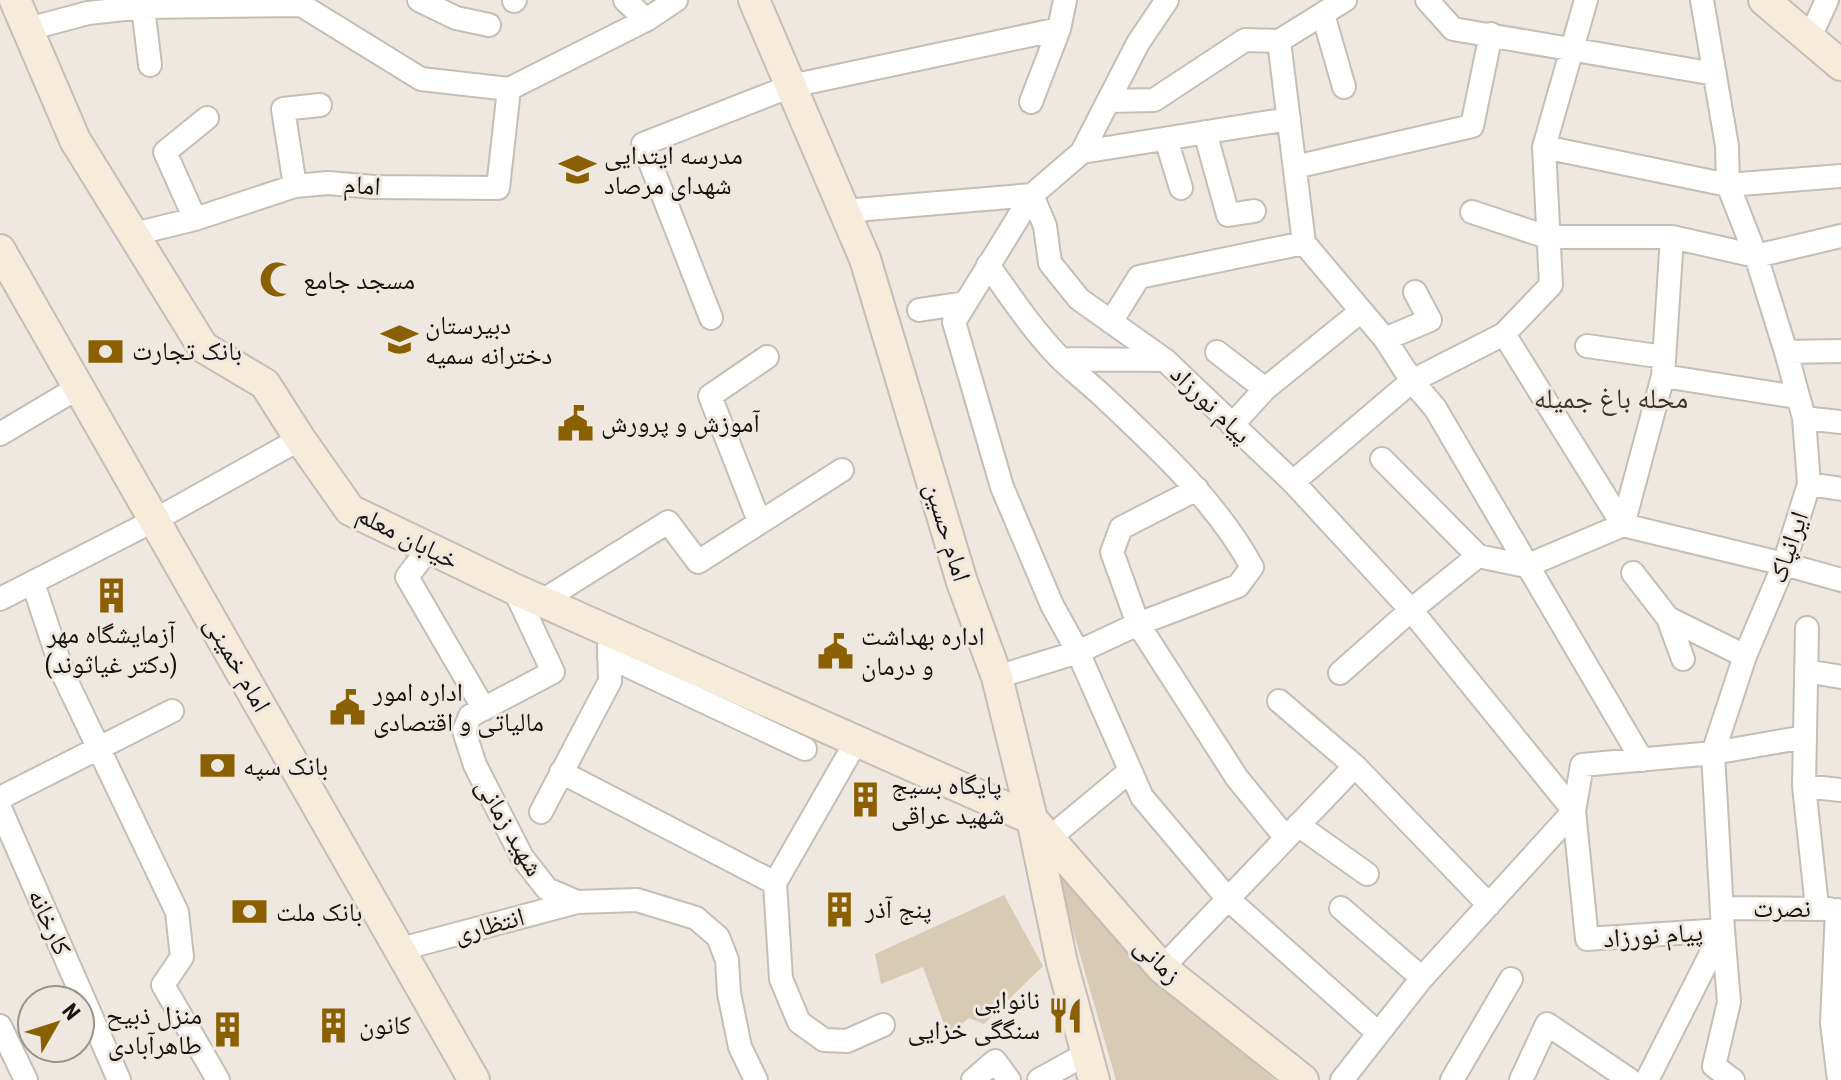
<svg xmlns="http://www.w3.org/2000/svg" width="1841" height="1080" font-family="'Roboto Condensed','Noto Naskh Arabic',sans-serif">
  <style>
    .green { fill: #d8cab4 }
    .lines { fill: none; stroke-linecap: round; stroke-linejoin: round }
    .street-casing { stroke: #c3beb6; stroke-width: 26 }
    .secondary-casing { stroke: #c3beb6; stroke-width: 34 }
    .street { stroke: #fff; stroke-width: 22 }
    .secondary { stroke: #f7ebd9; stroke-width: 30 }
    .labels { text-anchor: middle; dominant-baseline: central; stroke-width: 6; stroke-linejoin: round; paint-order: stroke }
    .poi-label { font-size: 26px; fill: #161411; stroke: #eee8e0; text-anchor: start }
    .street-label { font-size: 26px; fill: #161411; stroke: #eee8e0 }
    .neighbourhood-label { font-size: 28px; fill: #39352e; stroke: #eee8e0 }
  </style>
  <rect width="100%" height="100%" fill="#eee8e0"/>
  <path class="green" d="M1055,868L1178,1000L1275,1080H1116Z
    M1004,895L1043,966L984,1024L969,1018L948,1035L923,967L881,984L875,954Z"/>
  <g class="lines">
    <defs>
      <path id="street" d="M419,0L456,18L489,25
        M625,0L646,20
        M1167,0L1138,43L1082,152L1032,195L954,322L1002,487L1052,605L1078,652L1142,797L1228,899L1378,1033
        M1345,0L1279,41L1304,243L1385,339L1412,381L1435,408L1642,760
        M1427,0L1453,29L1715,74
        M514,1L515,0
        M143,7L150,65
        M1323,14L1344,87
        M28,29L88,13L143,7L301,5L421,79L509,89L646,20L676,0
        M1810,37L1827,0
        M1108,101L1154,100L1245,40L1279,41
        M1031,102L1059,29L1065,0
        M1205,132L1228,215L1254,211
        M1166,139L1181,188
        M1544,147L1728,185L1841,176
        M1082,152L1289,119
        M1295,167L1472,126L1491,34
        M295,186L283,109L320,105
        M844,211L1032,195L1045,226L1050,263L1079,299L1165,360L1293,482L1411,610L1574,811L1587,939L1723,930L1729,1002L1714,1066L1733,1080
        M1472,212L1547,237H1672L1756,256L1841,236
        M195,219L165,152L207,118
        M134,234L195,219L295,186L328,183L374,187L498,188L509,89
        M988,265C1011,297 1032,329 1059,357C1075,373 1093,386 1109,402C1162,452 1217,503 1252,567L1238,586L1138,624L1078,652L997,677
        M919,310L965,303
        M711,318L643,144L791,86L1059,29
        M1111,322L1139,277L1304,243
        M1504,334L1623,525L1784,564L1841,580
        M1385,339L1430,320L1415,292
        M1587,346L1664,357
        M1217,352L1265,389
        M1786,352L1841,351
        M1061,359L1164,360
        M1663,376L1797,397
        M1804,418L1841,422
        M1232,425L1265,389L1360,312
        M0,434L79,387
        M1382,459L1478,556
        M1293,482L1412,381L1504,334L1551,285L1544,147L1586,0
        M1809,484L1841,489
        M1197,489L1121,528L1112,552L1138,624L1237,778L1286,838
        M759,521L710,396L767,357
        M429,548L407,577L484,709
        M1633,573L1668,618L1683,659
        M33,583L64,676L177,912L182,957L163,985L218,1080
        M514,589L553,672L470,716L464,731L475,765L522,857L547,889L577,902L637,900L696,918L718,937L727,960L729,993L740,1047L756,1080
        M0,599L155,520L300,439
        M542,601L668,522L698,562L842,470
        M1668,618L1745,656
        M1807,628L1804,786L1817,907
        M609,657L805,749
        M1806,671L1841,677
        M1340,673L1411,610L1478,556L1526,566L1623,525L1663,376L1672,237
        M1279,701L1355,766L1489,905
        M857,740L775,883L781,979L799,1022L824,1040L847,1041L883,1025
        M561,772L775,883
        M1804,786L1841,790
        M0,798L172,711
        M0,808L119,1080
        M541,812L610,681L609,646
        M1298,825L1367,874
        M1047,840L1130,771
        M1341,908L1422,978
        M1722,908L1829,909
        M1837,910L1832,1023L1839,1080
        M401,949L577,902
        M1162,968L1355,766
        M0,1026L26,1080
        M973,1080L995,1061L1009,1080
        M1039,1080L1086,1054
        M1342,1080L1422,978L1574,811L1582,765L1713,753L1805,737
        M1452,1080L1511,979
        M1521,1080L1547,1024L1630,1080
        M1647,1080L1723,930L1713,753L1745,656L1784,564L1809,484L1804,418L1786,352L1756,256L1728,185L1727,146L1702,0"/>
      <path id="secondary" d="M15,0L75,140L203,347L265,384L300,439L350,510L514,589L1032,819L1162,968L1303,1080
        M754,0L865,259L962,582L997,677L1032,819L1062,963L1094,1080
        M1764,0L1841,65
        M0,250L474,1080"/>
    </defs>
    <use href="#street" class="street-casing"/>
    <use href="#secondary" class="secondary-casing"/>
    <use href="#street" class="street"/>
    <use href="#secondary" class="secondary"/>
  </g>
  <defs>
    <symbol id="school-bare" viewBox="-9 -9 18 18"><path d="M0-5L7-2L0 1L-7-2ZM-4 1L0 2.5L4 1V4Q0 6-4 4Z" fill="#8b6002" stroke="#eee8e0" stroke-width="2.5" paint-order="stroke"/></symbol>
    <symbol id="mosque-bare" viewBox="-9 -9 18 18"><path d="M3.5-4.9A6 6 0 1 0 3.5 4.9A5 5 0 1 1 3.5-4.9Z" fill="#8b6002" stroke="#eee8e0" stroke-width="2.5" paint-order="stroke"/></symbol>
    <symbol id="bank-bare" viewBox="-9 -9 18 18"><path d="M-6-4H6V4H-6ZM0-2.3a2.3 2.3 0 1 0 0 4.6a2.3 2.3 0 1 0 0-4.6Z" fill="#8b6002" stroke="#eee8e0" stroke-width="2.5" paint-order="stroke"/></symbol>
    <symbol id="civic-bare" viewBox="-9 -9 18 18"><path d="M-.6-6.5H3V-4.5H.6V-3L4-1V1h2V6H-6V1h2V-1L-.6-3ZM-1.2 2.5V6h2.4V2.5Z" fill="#8b6002" stroke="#eee8e0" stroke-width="2.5" paint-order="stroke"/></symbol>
    <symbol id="building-bare" viewBox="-9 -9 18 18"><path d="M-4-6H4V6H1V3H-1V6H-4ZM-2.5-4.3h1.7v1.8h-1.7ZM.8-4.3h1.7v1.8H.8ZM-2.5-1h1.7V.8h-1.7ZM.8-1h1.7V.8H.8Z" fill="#8b6002" stroke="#eee8e0" stroke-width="2.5" paint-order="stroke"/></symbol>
    <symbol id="restaurant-bare" viewBox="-9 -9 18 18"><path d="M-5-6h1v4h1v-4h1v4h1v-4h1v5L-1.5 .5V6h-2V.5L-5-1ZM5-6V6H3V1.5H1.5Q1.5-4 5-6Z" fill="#8b6002" stroke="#eee8e0" stroke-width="2.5" paint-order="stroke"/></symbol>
  </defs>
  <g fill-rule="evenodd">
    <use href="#school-bare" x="552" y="144" width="51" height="51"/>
    <use href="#mosque-bare" x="252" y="254" width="51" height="51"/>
    <use href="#school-bare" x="374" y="314" width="51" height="51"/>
    <use href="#bank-bare" x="80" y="326" width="51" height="51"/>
    <use href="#civic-bare" x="550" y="398" width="51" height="51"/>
    <use href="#building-bare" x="86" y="570" width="51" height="51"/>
    <use href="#civic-bare" x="810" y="626" width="51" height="51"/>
    <use href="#civic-bare" x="322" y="682" width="51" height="51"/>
    <use href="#bank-bare" x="192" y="740" width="51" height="51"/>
    <use href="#building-bare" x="840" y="774" width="51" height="51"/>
    <use href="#building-bare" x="814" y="884" width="51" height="51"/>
    <use href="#bank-bare" x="224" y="886" width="51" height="51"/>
    <use href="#restaurant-bare" x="1040" y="990" width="51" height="51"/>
    <use href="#building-bare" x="308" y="1000" width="51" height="51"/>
    <use href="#building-bare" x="202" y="1004" width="51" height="51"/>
  </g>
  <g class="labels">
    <g class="poi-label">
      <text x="604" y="155">مدرسه ایتدایی<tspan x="604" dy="30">شهدای مرصاد</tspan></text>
      <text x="303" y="280">مسجد جامع</text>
      <text x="425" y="325">دبیرستان<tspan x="425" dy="30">دخترانه سمیه</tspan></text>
      <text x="132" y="351">بانک تجارت</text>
      <text x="601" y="423">آموزش و پرورش</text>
      <text x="111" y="634" text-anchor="middle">آزمایشگاه مهر<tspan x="111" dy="30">(دکتر غیاثوند)</tspan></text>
      <text x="861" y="636">اداره بهداشت<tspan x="861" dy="30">و درمان</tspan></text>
      <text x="373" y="692">اداره امور<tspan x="373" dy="30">مالیاتی و اقتصادی</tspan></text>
      <text x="243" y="766">بانک سپه</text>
      <text x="891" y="785">پایگاه بسیج<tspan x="891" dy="30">شهید عراقی</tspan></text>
      <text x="865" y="909">پنج آذر</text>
      <text x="276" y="912">بانک ملت</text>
      <text x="1040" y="1000" text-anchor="end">نانوایی<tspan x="1040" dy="30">سنگگی خزایی</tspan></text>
      <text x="202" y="1015" text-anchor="end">منزل ذبیح<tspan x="202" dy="30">طاهرآبادی</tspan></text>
      <text x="359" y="1025">کانون</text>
    </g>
    <g class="street-label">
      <text transform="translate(362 185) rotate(4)">امام</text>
      <text transform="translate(1211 404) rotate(44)">پیام نورزاد</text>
      <text transform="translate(948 532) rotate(73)">امام حسین</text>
      <text transform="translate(408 537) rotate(27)">خیابان معلم</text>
      <text transform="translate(1788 547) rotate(-71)">ایرانپاک</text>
      <text transform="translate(238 664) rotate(60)">امام خمینی</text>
      <text transform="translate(510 827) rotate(60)">شهید زمانی</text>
      <text x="1782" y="908">نصرت</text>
      <text transform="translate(50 922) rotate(66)">کارخانه</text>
      <text transform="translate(489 925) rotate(-15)">انتظاری</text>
      <text transform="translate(1653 935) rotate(-4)">پیام نورزاد</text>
      <text transform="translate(1158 960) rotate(45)">زمانی</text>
    </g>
    <g class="neighbourhood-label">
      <text x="1611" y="398">محله باغ‌ جمیله</text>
    </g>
  </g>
  <g transform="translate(56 1024) rotate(51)"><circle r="38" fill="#eee8e0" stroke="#98938d" stroke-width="2"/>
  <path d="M0-6L14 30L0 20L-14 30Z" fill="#8b6002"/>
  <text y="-12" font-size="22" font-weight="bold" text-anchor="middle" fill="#161411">N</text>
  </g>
</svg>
